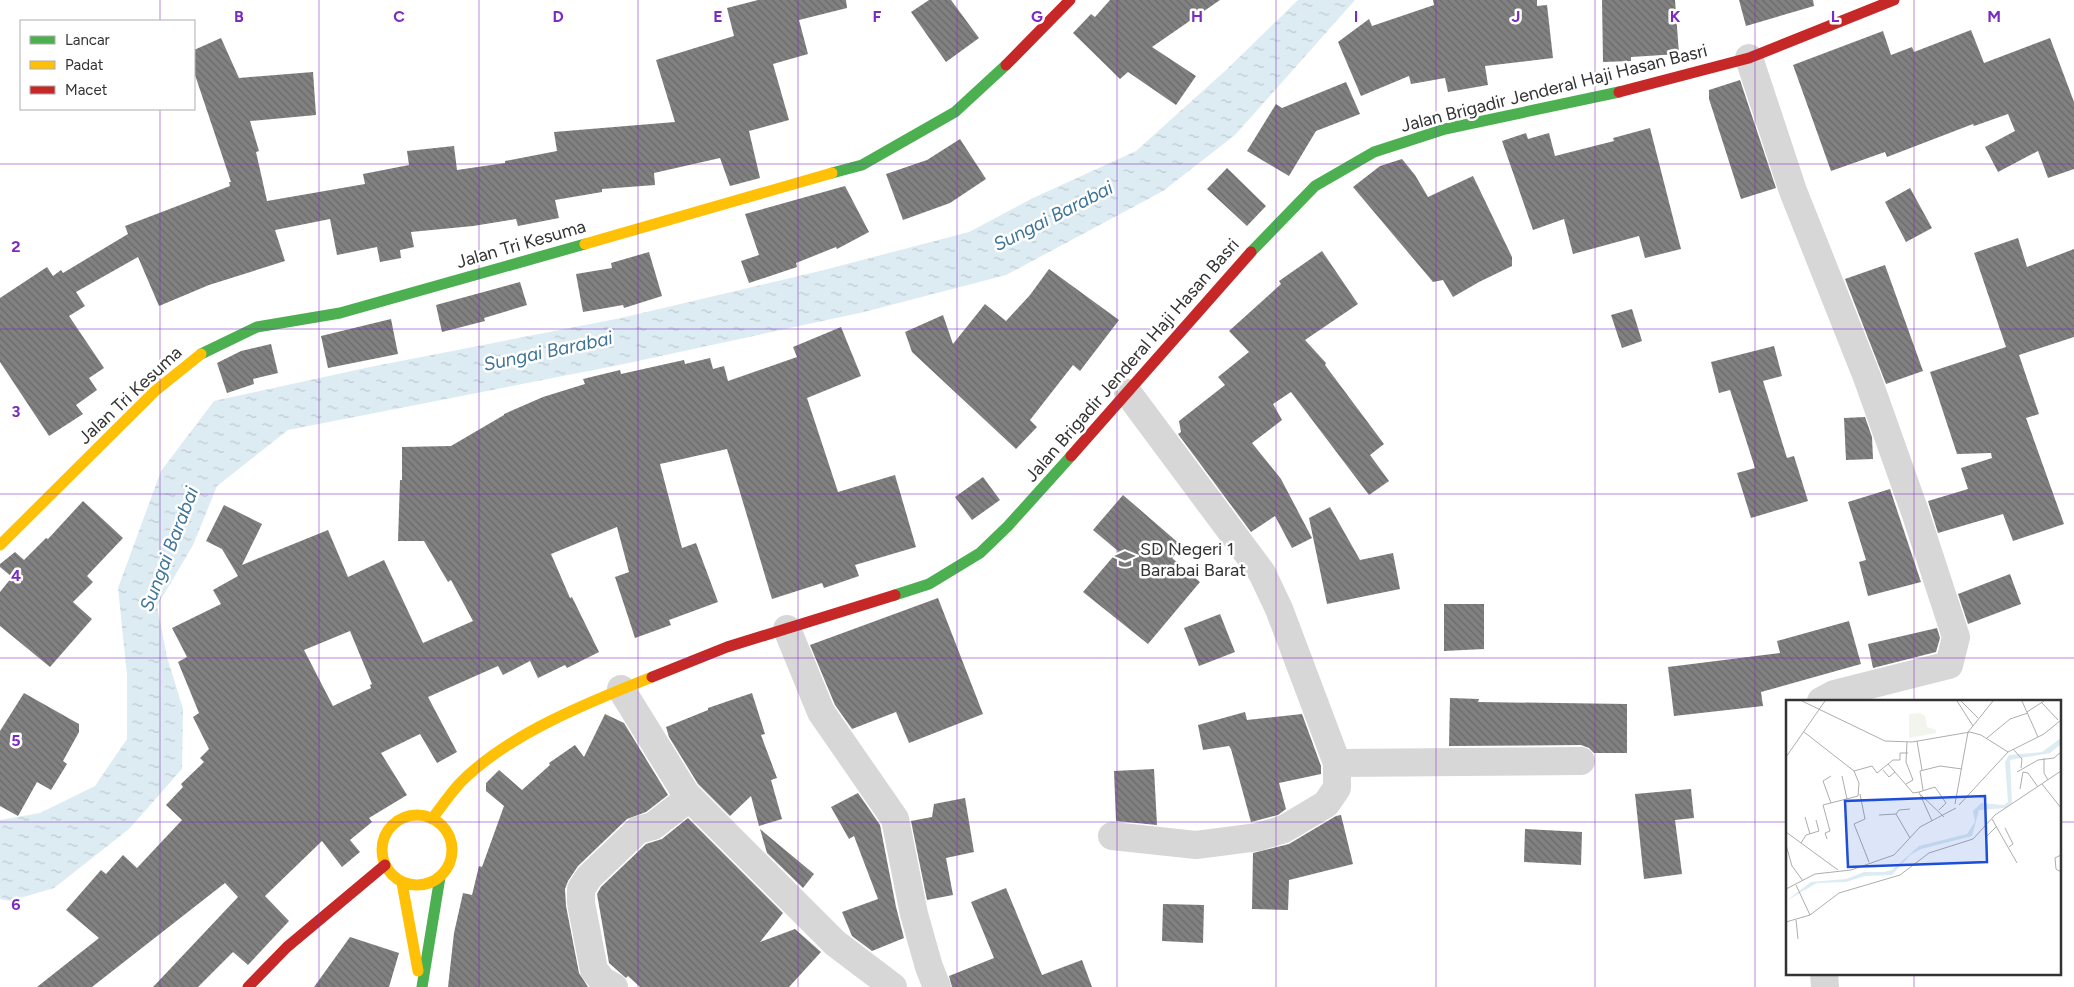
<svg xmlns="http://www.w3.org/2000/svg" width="2074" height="987" font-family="Figtree,sans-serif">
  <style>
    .water { fill: url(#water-ripples) }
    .building { fill: url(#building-back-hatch); fill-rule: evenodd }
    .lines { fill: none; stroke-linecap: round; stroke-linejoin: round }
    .street { stroke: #d7d7d7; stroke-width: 28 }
    .fast { stroke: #4caf50; stroke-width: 11 }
    .slow { stroke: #ffc107; stroke-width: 11 }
    .jam { stroke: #c62828; stroke-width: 11 }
    .grid { fill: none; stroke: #7b2cbf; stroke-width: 1; stroke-opacity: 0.55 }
    .labels { text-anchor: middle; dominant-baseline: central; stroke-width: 5; stroke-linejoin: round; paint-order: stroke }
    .street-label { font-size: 18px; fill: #333; stroke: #fff }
    .poi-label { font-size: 18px; fill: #333; stroke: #fff; text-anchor: start }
    .water-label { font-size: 19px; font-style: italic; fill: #3f7597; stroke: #fff }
    .inset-road { fill: none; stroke: #adadad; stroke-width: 1 }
    .view { fill: #1d4ed8; fill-opacity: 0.15; stroke: #1d4ed8; stroke-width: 2.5 }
    .inset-edge { fill: none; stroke: #333; stroke-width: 2.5 }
    .grid-label { font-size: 16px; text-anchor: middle; font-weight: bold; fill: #7b2cbf; stroke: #fff; stroke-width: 5; stroke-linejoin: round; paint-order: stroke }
  </style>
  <defs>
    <pattern id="water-ripples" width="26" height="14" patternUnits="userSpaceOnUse" patternTransform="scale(1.25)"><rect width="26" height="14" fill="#ddebf3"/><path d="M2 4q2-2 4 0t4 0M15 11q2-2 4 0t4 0" fill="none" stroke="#becad1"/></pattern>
    <pattern id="building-back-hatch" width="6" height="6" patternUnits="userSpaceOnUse" patternTransform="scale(1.25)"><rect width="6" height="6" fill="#818181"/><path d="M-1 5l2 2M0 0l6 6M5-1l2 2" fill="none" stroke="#6a6a6a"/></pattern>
  </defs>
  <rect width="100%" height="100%" fill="#fff"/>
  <path class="water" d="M1298,0H1355L1235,135L1163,191L1006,275L864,312L619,365L288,430L217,486L193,545L157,606L167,657L183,709L182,769L129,829L54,888L10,901L0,899V820L40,813L95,786L127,739V675L118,588L161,471L214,401L370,367L621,318L824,270L969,232L1031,199L1136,151L1225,71Z"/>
  <path class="building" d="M758,0H846L847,8L799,20L808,54L773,64L789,120L749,131L760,178L730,186L720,158L654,173L655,185L602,189V192L555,200L559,218L518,226L516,219L473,226L411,232L414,247L400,250L401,258L380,262L377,247L337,255L330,219L275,230L285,261L209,285L159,306L138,257L76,292L85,306L69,316L104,368L89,378L97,390L76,405L83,414L49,436L0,362V298L47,267L53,276L61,270L63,273L128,234L125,226L230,186L229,182H231L194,72V50L221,38L239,78L313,72L316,115L250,121L259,151L256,152L267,201L365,184L363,174L409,165L407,151L454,146L457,170L505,163V161L557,151L554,132L675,122L656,60L734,36L727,8Z
    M929,0H951L979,38L946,62L911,12Z
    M1110,0H1220L1152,47L1196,76L1176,105L1128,72L1120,79L1073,33L1091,14L1095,17Z
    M1433,0H1537V6L1547,5L1553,58L1485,66L1488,85L1448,92L1445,78L1411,84L1409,76L1361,96L1338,42L1369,19L1372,26L1434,5Z
    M1602,0H1675L1679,54L1631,57V61L1603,62Z
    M1739,0H1813L1814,6L1746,26Z
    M1971,30L1984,63L2050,38L2074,102V169L2048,178L2038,151L1998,172L1985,147L2015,131L2008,114L1974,126L1973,124L1887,157L1885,152L1831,171L1793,65L1883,31L1891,55L1912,47L1914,52Z
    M1740,80L1776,188L1741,199L1709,99V90Z
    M1346,82L1360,114L1316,131L1289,176L1247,151L1276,104L1282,108Z
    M1650,128L1681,249L1645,258L1639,236L1573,254L1564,219L1533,230L1502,141L1526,133L1528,139L1549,133L1555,156L1614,141L1613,138Z
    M960,139L986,179L950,203L903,220L886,174L927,160Z
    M1402,159L1415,175L1428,197L1473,176L1512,257V266L1479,282L1453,297L1443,280L1433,282L1353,187L1380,166Z
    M1227,168L1266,206L1247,226L1207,189Z
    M845,186L869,232L837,249L836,247L796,263L797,267L749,283L741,261L759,255L745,214Z
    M1910,188L1932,228L1906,242L1885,202Z
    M2018,238L2027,267L2074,249V337L2019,355L2039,414L2026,418L2064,524L2013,541L2003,514L1938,533L1928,501L1968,489L1961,468L1992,458L1991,453L1957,454L1930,372L2006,347L1974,253Z
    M1322,251L1358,304L1305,340L1326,363L1325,365L1384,444L1370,455L1389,481L1369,495L1291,392L1273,404L1282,420L1252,443L1281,479L1312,538L1292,548L1275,516L1251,532L1178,434L1181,432L1179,421L1225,385L1218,377L1249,352L1229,331L1281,284L1279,281Z
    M649,252L662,296L624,308L623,305L583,312L576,274L612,268L611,263Z
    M1885,265L1923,371L1886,384L1845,279Z
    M1049,269L1119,320L1080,371L1073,365L1030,420L1037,427L1016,449L912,352L905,332L943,315L953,344L985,304L1006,321L1030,295Z
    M520,282L527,305L484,318L485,321L442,332L436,305Z
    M1632,309L1642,341L1622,348L1611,315Z
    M391,319L398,354L328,368L321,336Z
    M841,327L861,376L807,398L838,492L895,475L916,547L855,565L859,576L824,588L822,583L772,599L727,449L660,464L682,548L696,543L718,602L669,620L671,625L635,638L615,577L629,572L617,527L551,554L570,598L572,597L599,652L567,668L565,665L538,678L530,661L503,675L498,666L428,697L457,752L437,763L420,734L381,753L407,795L369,818L372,822L350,840L360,852L342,867L322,841L265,896L289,921L248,965L233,952L198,987H153L238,897L225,883L92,987H37L99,938L66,910L101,870L106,874L123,855L137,868L182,820L166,805L183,787L181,784L204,762L200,758L209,749L193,717L199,713L178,662L187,657L172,628L221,604L213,590L238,576L222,549L206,541L224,505L262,524L242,565L328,530L348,577L384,560L423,643L473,621L451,580L448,582L424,541H398L400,480H402V447L451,446L504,415V414L543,397L585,384L583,379L620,370L621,374L684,360L685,364L710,358L713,369L724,366L728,381L797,357L793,347ZM350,631L372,684L370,685L371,688L333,706L304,650Z
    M271,344L278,373L253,379L254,384L227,393L217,363L241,351Z
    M1774,346L1782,376L1763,381L1787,458L1794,456L1808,501L1751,518L1737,473L1755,468L1730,390L1719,393L1711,362Z
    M1865,417L1872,437L1873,459L1846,460L1844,418Z
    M983,477L1000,500L972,520L955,497Z
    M1890,489L1921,582L1868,596L1859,562L1866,560L1848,502Z
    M1123,495L1182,546L1172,558L1200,582L1148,644L1083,592L1118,551L1093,530Z
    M83,501L123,538L87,576L93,582L73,602L92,619L50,667L0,626V592L12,577L0,567V564L15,552L24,560L46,538L48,539Z
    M1330,507L1360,560L1393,553L1400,589L1327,604L1309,518Z
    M2010,574L2021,604L1968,624L1958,594Z
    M938,598L983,714L909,743L896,712L852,729L835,705L810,645Z
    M1444,604H1484V649L1444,651Z
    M1220,614L1235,652L1199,666L1184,628Z
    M1849,621L1861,664L1761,692L1763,706L1674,716L1668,667L1780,653L1777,641Z
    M1937,628L1940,638L1936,652L1873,668L1868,644Z
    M24,693L79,724V732L63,761L67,764L51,790L37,782L18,816L0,806V731Z
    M752,693L765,734L761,735L777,778L771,780L782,819L759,826L751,796L730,816L698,784L669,737L666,727L708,710V708Z
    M1450,698L1479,699L1478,702L1627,704V753H1594L1589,748L1581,745L1449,746Z
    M1245,712L1247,720L1302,714L1321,766V774L1279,783L1286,809L1278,815L1251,822L1231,749L1229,746L1203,750L1198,725Z
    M605,714L624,723L668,795L646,812L627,819L578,866L568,881L565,889L566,906L579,973L588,987H448L454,933L463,893L472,895L479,866L482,867L504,806L486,791V783L499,770L522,790L550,765L549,763L575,745L584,757Z
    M1154,769L1157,825L1116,821L1114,771Z
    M1691,789L1694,818L1675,820L1682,874L1644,879L1635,794Z
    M858,793L880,825L896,907L904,938L872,951L852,936L842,912L878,899L854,836L849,839L831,807Z
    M965,798L974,852L946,858L953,895L927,900L911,821L932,817L934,804Z
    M1341,815L1353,864L1289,880L1288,910L1252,909L1253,853L1289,844L1336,816Z
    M688,818L783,913L760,942L795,929L821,952L789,987H640L628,976L626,978L609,963L597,894L601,887L646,844L662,839Z
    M760,829L814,874L803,888L767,853Z
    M1525,829L1582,832L1581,865L1524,862Z
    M1006,888L1042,975L1082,960L1092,987H952L949,976L994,958L971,902Z
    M1163,904L1204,905L1203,943L1162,941Z
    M350,937L399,953L389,987H314Z"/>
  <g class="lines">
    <path class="street" d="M1749,58L1793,191L1867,377L1915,512L1956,637L1949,665L1834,694L1821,701
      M1128,393L1262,573L1279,609L1337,763L1581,761
      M787,629L821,712L895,819L914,914L929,967L937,987
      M621,689L686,794L835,943L893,987
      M1112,836L1196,845L1258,837L1284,829L1326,804L1337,788V763
      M1824,973L1825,987
      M614,987L603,981L594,970L581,903V889L589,877L638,830L653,826L689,798"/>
    <path class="fast" d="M832,173L862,165L955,112L1006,65
      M1251,252L1315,186L1374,152L1445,129L1619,92
      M201,354L257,327L340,313L585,244
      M895,595L929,584L980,553L1008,526L1071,456
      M422,987L440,877"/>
    <path class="slow" d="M585,244L832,173
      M0,545L155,391L201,354
      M382 850a35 35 0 1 1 70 0a35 35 0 1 1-70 0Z
      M432,819C441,807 450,794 460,783C508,734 589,702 652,677
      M402,883L418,971"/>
    <path class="jam" d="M1006,65L1070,0
      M1619,92L1749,58L1894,0
      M1071,456L1251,252
      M652,677L727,647L895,595
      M248,987L287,947L385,865"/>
  </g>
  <path class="grid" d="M160,0V21M319,0V987M479,0V987M638,0V987M798,0V987M957,0V987M1117,0V987M1276,0V987M1436,0V987M1595,0V987M1755,0V987M1914,0V701M160,109V987M0,164H2074M0,329H2074M0,494H2074M0,658H2074M0,822H1788M2060,822H2074M1914,973V987"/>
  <defs>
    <symbol id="school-bare" viewBox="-9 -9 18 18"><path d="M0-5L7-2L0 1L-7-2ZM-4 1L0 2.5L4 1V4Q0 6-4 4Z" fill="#7a7a7a" stroke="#fff" stroke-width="2.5" paint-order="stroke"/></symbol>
  </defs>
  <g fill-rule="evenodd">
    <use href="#school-bare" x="1111" y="545" width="28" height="28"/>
  </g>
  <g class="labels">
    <g class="street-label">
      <text transform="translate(1554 88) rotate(-14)">Jalan Brigadir Jenderal Haji Hasan Basri</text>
      <text transform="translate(521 244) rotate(-16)">Jalan Tri Kesuma</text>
      <text transform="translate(1132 360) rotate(-49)">Jalan Brigadir Jenderal Haji Hasan Basri</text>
      <text transform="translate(130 395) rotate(-43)">Jalan Tri Kesuma</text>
    </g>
    <g class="poi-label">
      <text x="1140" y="549">SD Negeri 1<tspan x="1140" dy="21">Barabai Barat</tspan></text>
    </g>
    <g class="water-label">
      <text transform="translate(1053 216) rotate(-27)">Sungai Barabai</text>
      <text transform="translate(548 351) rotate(-12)">Sungai Barabai</text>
      <text transform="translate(169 549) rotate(-69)">Sungai Barabai</text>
    </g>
  </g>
  <g transform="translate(1786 700)">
    <rect width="275" height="275" fill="#fff"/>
    <path d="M134,13L139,16L141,27L150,30V33L123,38V14Z" fill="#f1f5ed"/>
    <path d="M275,38V44L264,53L224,60L226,103L220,108L193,110L186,136L135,149L124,155L106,175L79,176L60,182L31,183L0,201L25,182L60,179L78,172H98L106,170L133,146L181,134L189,122L187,111L195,103L218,105L222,102L219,62L223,55L256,52Z" fill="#ddebf3"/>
    <path class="inset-road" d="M16,1L99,41L126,42L184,32L195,35L222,52M171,1L187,26M175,1L192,18M236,1L252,37M256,3L272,20M241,12L258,1M18,32L68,71L73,83L72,96L37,105L44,131L39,133L41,139M201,38L224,19L242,13M131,41L136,70M227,49L236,59L235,68M0,57L39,1M258,58V73L262,80M102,64L127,93L133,92M97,70L103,77L109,72M68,71L86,66L91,73L107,60H114V53H122M231,72L252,60L268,58L275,52M45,76L37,81L45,103M56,76L61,99M120,84L127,80L120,62L121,42M256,84L275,108M234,89L237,72L242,73L252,87M137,90L134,71L154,66L176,69M74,94L79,119L68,124L83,162M135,95L158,117M169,104L182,32L207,1M173,105L222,52L258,34L275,20M110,114L113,110L124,109M93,115L110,114L124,138M19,117L24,134M206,119L231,163M146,121L133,92L149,87L160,103L153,110M219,128L227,144L223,147M0,132L52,170M200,137L211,126M15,143L20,135L33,131L30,120M0,145L6,166L17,181M275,155L269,158L270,169L275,172M10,185L24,215M0,189L29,174L65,170L108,155L134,127L170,108M10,220L12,239M0,222L24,215L53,193L114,175L143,153L187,139L209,115L275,71"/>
    <path class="view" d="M199,96L201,162L62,167L59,101Z"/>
    <rect width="275" height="275" class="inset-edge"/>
  </g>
  <g class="grid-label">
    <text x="239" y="22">B</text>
    <text x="399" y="22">C</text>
    <text x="558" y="22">D</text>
    <text x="718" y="22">E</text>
    <text x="877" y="22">F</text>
    <text x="1037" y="22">G</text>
    <text x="1197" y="22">H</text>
    <text x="1356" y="22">I</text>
    <text x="1516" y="22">J</text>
    <text x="1675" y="22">K</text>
    <text x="1835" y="22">L</text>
    <text x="1994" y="22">M</text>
    <text x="16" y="252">2</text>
    <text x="16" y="417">3</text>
    <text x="16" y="581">4</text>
    <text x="16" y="746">5</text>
    <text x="16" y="910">6</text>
  </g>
  <rect x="20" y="20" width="175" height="90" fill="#ffffff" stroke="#adadad"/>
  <rect x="30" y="36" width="25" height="8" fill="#4caf50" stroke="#adadad"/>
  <text x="65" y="45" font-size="15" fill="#333333">Lancar</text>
  <rect x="30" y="61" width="25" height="8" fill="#ffc107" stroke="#adadad"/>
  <text x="65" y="70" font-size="15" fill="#333333">Padat</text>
  <rect x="30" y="86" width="25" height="8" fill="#c62828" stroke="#adadad"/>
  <text x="65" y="95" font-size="15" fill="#333333">Macet</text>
</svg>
